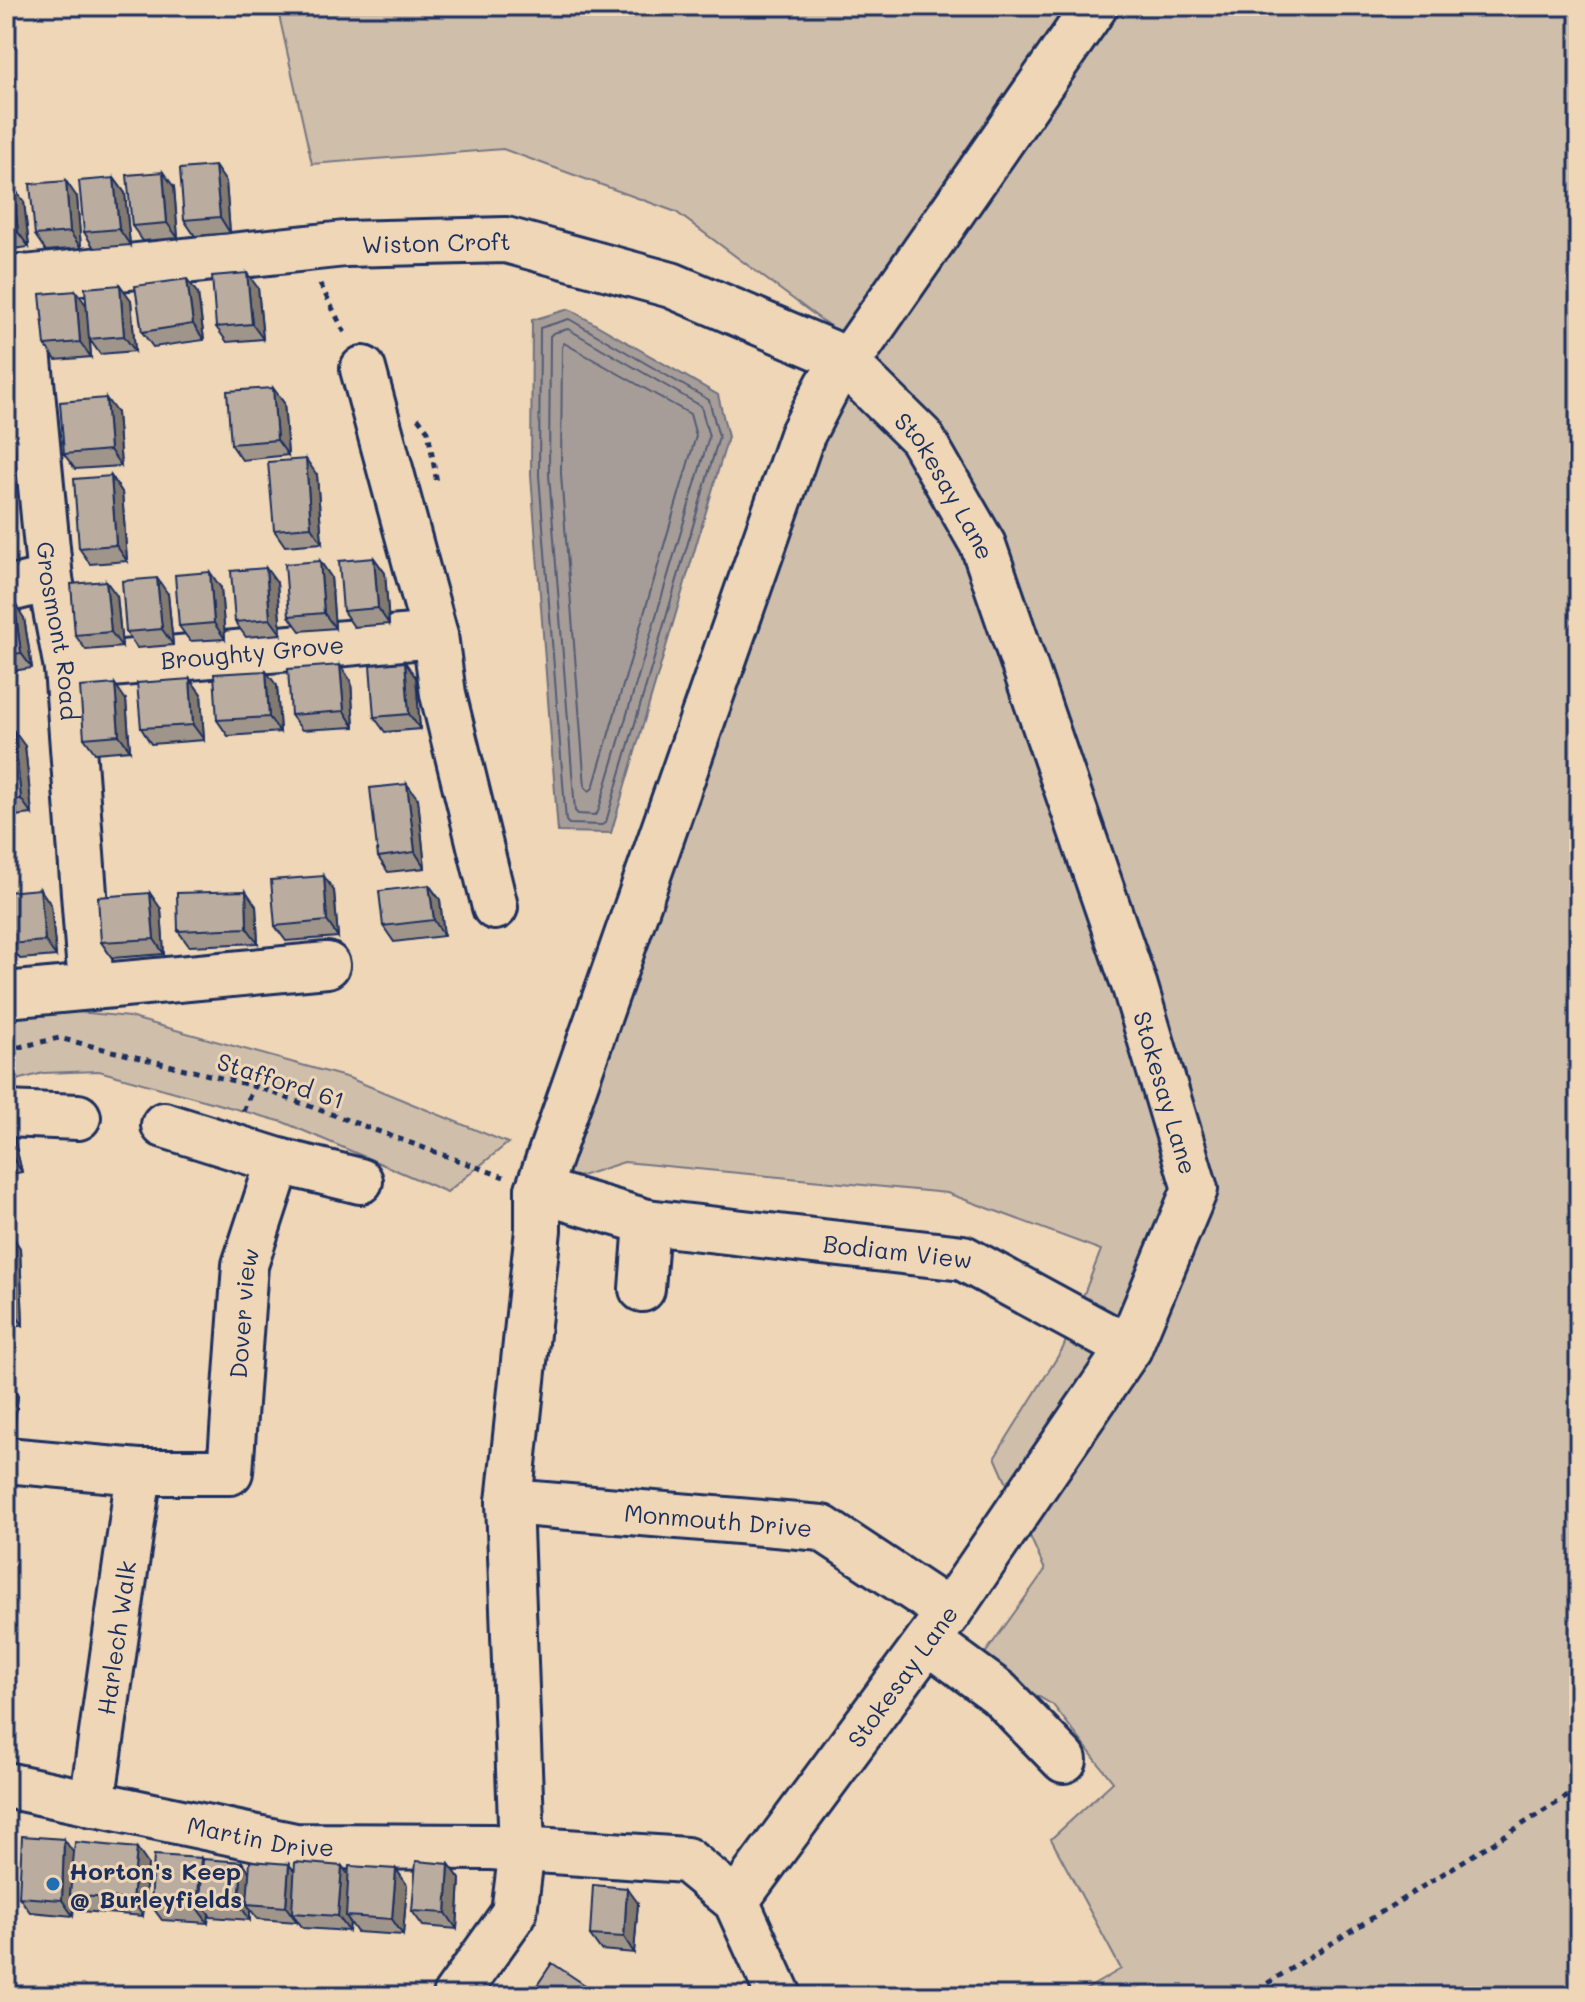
<svg xmlns="http://www.w3.org/2000/svg" width="1585" height="2002" font-family="Mali,sans-serif">
  <style>
    .green { fill: #cfbea9; stroke: #757684; stroke-width: 2 }
    .water { fill: #a69d98; stroke: #6e7181; stroke-width: 2 }
    .lines { fill: none; stroke-linecap: round; stroke-linejoin: round }
    .shore { stroke: #535b75; stroke-width: 2 }
    .minor-casing { stroke: #1b2f5e; stroke-width: 50 }
    .path { stroke: #1b2f5e; stroke-width: 5; stroke-dasharray: 6 6; stroke-linecap: butt }
    .minor { stroke: #eed6b6; stroke-width: 44 }
    .wall { fill: #a0958a; stroke: #1b2f5e; stroke-width: 2 }
    .shaded-wall { fill: #827970; stroke: #1b2f5e; stroke-width: 2 }
    .building { fill: #baada0; stroke: #1b2f5e; stroke-width: 2 }
    .poi-dot { fill: #1f6fb2; stroke: #eed6b6; stroke-width: 3 }
    .labels { text-anchor: middle; dominant-baseline: central; stroke-width: 6; stroke-linejoin: round; paint-order: stroke }
    .street-label { font-size: 24px; fill: #1b2f5e; stroke: #eed6b6 }
    .poi-label { font-size: 24px; font-weight: bold; fill: #1b2f5e; stroke: #eed6b6; text-anchor: start }
  </style>
  <rect width="100%" height="100%" fill="#eed6b6"/>
  <filter id="ink" filterUnits="userSpaceOnUse"><feTurbulence type="fractalNoise" baseFrequency=".0125" numOctaves="2"/><feDisplacementMap in="SourceGraphic" scale="16" xChannelSelector="R" yChannelSelector="G"/><feConvolveMatrix kernelMatrix="1 2 1 2 8 2 1 2 1" color-interpolation-filters="sRGB"/></filter>
  <g filter="url(#ink)">
    <path class="green" d="M277,6H1579V1996H1075L1121,1969L1051,1839L1113,1782L1053,1705L979,1662L1045,1570L995,1457L1063,1348L1101,1250L947,1193L624,1162L538,1190L839,333L676,212L503,149L312,164Z
      M58,1010L129,1017L349,1078L508,1143L447,1192L283,1122L99,1071L43,1073L6,1083V1018Z"/>
    <path class="water" d="M569,309L718,395L728,437L611,833L558,832L531,475L532,320Z"/>
    <g class="lines">
      <path class="shore" d="M569,319L709,400L719,437L606,822L602,825L569,824L566,821L539,475L540,328Z
        M568,329L701,406L709,437L598,812L595,815L578,814L575,811L549,474L550,336L553,333Z
        M564,343L690,414L696,436L593,788L589,791L585,787L561,474L562,347Z"/>
      <defs>
        <g id="minor">
          <path id="s1" d="M21,277L50,579L67,668L91,986"/>
          <path id="s2" d="M6,280L345,244L506,240L671,285L829,352L857,374L921,437L983,545L1135,987L1195,1189L1129,1348L949,1612L736,1901"/>
          <path d="M363,369L435,635L443,694L495,907"/>
          <path d="M6,590L50,579"/>
          <path id="s3" d="M67,668L435,635"/>
          <path d="M6,995L327,965"/>
          <path d="M6,1114L78,1117"/>
          <path d="M164,1125L279,1161L360,1181"/>
          <path id="s4" d="M538,1190L647,1222L963,1258L1129,1348"/>
          <path d="M642,1289L647,1222"/>
          <path id="s5" d="M6,1460L139,1472H230L245,1265L279,1161"/>
          <path id="s6" d="M509,1502L822,1528L949,1612"/>
          <path d="M928,1641L999,1693L1064,1760"/>
          <path id="s7" d="M6,1785L295,1846L491,1847L686,1860L736,1901L779,1996"/>
          <path id="s8" d="M92,1804L139,1472"/>
          <path d="M455,1996L514,1913L522,1849L509,1502L538,1230V1190L802,435L828,385L859,346L1095,6"/>
        </g>
      </defs>
      <use href="#minor" class="minor-casing"/>
      <path class="path" d="M320,284L346,335
        M418,418L428,431L437,483
        M6,1050L59,1038L254,1086L504,1177
        M243,1111L254,1086
        M1247,1996L1579,1789"/>
      <use href="#minor" class="minor"/>
    </g>
    <path class="wall" d="M114,178L125,193L130,245L94,248L84,232Z
      M226,182L230,233L195,236L184,220Z
      M13,187L24,202L29,247L6,250V188Z
      M174,187L178,238L143,241L132,226Z
      M77,197L81,248L46,251L35,235Z
      M258,288L263,339L227,342L216,327Z
      M198,294L204,340L153,347L142,332Z
      M131,300L135,351L100,354L90,340L91,357L56,360L45,345L86,305Z
      M273,388L284,403L288,455L242,460L231,444Z
      M117,413L121,466L75,469L64,454Z
      M317,475L322,543L285,546L274,530Z
      M111,476L122,492L127,561L90,564L79,548Z
      M374,558L385,573L389,624L354,627L343,611Z
      M320,561L331,577L335,628L300,631L289,616Z
      M277,583L281,634L246,637L235,622Z
      M221,588L225,639L190,641L179,626Z
      M168,594L173,645L137,648L126,632Z
      M117,596L122,647L86,650L75,635Z
      M6,604L24,618L32,668L6,672Z
      M405,662L416,678L420,729L385,732L374,717Z
      M190,679L201,694L204,740L151,744L141,728Z
      M351,681L354,727L302,730L291,715Z
      M277,686L280,732L228,736L217,720Z
      M126,700L130,750L95,753L84,738Z
      M6,731L25,746L32,814L6,817Z
      M418,799L425,868L388,872L378,857Z
      M429,885L440,900L444,936L394,942L383,926Z
      M40,889L51,905L56,956L20,959L9,944Z
      M334,891L338,937L286,941L275,926Z
      M256,906L258,943L189,946L178,931Z
      M161,909L164,954L112,958L101,942Z
      M6,1127L14,1139L22,1172L6,1175Z
      M6,1233L20,1248L23,1325L6,1326Z
      M6,1381L18,1396L14,1430L6,1429Z
      M74,1853L148,1864L143,1916L81,1911L74,1900L73,1916L30,1912L19,1897Z
      M201,1858L203,1860L242,1862L249,1872L289,1864L295,1873L342,1866L349,1876L396,1869L407,1885L403,1935L357,1932L350,1922L349,1931L303,1928L297,1920V1922L258,1919L250,1909V1920L211,1917L209,1914L208,1923L162,1920L151,1905Z
      M449,1864L460,1879L457,1929L423,1926L412,1911Z
      M638,1903L634,1953L601,1950L590,1935Z"/>
    <path class="shaded-wall" d="M215,166L226,182L230,233L220,217Z
      M163,172L174,187L178,238L167,223Z
      M114,178L125,193L130,245L119,229Z
      M66,181L77,197L81,248L70,232Z
      M13,187L24,202L29,247L18,232Z
      M247,273L258,288L263,339L252,324Z
      M187,279L198,294L204,340L193,324Z
      M120,285L131,300L135,351L124,336Z
      M76,291L87,306L91,357L80,342Z
      M273,388L284,403L288,455L277,440Z
      M106,398L117,413L121,466L110,450Z
      M306,459L317,475L322,543L311,527Z
      M111,476L122,492L127,561L116,545Z
      M6,534L8,569L6,565Z
      M374,558L385,573L389,624L378,608Z
      M320,561L331,577L335,628L324,613Z
      M266,568L277,583L281,634L270,619Z
      M210,572L221,588L225,639L214,623Z
      M157,578L168,594L173,645L162,629Z
      M106,581L117,596L122,647L111,632Z
      M14,602L24,618L32,668L21,653Z
      M405,662L416,678L420,729L409,714Z
      M340,665L351,681L354,727L344,711Z
      M266,671L277,686L280,732L269,717Z
      M190,679L201,694L204,740L193,725Z
      M115,684L126,700L130,750L119,735Z
      M14,731L25,746L32,814L21,799Z
      M407,784L418,799L425,868L415,852Z
      M324,876L334,891L338,937L327,921Z
      M429,885L440,900L444,936L434,920Z
      M40,889L51,905L56,956L45,941Z
      M246,891L256,906L258,943L247,928Z
      M150,893L161,909L164,954L154,939Z
      M6,1127L14,1139L22,1172L11,1156L6,1135Z
      M10,1232L20,1248L23,1325L12,1310Z
      M7,1381L18,1396L14,1430L6,1418Z
      M64,1839L75,1855L70,1895L74,1900L73,1916L62,1900Z
      M137,1848L148,1864L143,1916L132,1900Z
      M201,1858L211,1873L200,1902L209,1914L208,1923L197,1908Z
      M242,1862L253,1877L247,1904L250,1909V1920L239,1904Z
      M289,1864L300,1880L292,1913L297,1920V1922L286,1907Z
      M449,1864L460,1879L457,1929L446,1913Z
      M342,1866L353,1881L346,1916L350,1922L349,1931L338,1916Z
      M396,1869L407,1885L403,1935L392,1919Z
      M627,1888L638,1903L634,1953L624,1937Z
      M591,1989L596,1996H586Z"/>
    <path class="building" d="M215,166L220,217L184,220L180,169Z
      M163,172L167,223L132,226L127,175Z
      M114,178L119,229L84,232L79,181Z
      M66,181L70,232L35,235L30,184Z
      M13,187L18,232L6,233V188Z
      M247,273L252,324L216,327L212,276Z
      M187,279L193,324L142,332L135,286Z
      M120,285L124,336L89,339L85,288Z
      M76,291L80,342L45,345L40,294Z
      M273,388L277,440L231,444L227,391Z
      M106,398L110,450L64,454L60,402Z
      M306,459L311,527L274,530L268,462Z
      M111,476L116,545L79,548L74,479Z
      M374,558L378,608L343,611L339,561Z
      M320,561L324,613L289,616L285,564Z
      M266,568L270,619L235,622L231,571Z
      M210,572L214,623L179,626L175,575Z
      M157,578L162,629L126,632L122,581Z
      M106,581L111,632L75,635L71,584Z
      M14,602L21,653L6,655V604Z
      M405,662L409,714L374,717L370,665Z
      M340,665L344,711L291,715L288,669Z
      M266,671L269,717L217,720L214,674Z
      M190,679L193,725L141,728L137,683Z
      M115,684L119,735L84,738L80,687Z
      M6,731H14L21,799L6,801Z
      M407,784L415,852L378,857L370,788Z
      M324,876L327,921L275,926L271,880Z
      M429,885L434,920L383,926L379,891Z
      M40,889L45,941L9,944L6,892Z
      M246,891L247,928L178,931L177,893Z
      M150,893L154,939L101,942L98,897Z
      M6,1135L11,1156L6,1157Z
      M10,1232L12,1310H6V1233Z
      M22,1836L64,1839L62,1900L19,1897Z
      M75,1842L137,1848L132,1900L70,1895Z
      M154,1855L201,1858L197,1908L151,1905Z
      M203,1859L242,1862L239,1904L200,1902Z
      M250,1861L289,1864L286,1907L247,1904Z
      M416,1861L449,1864L446,1913L412,1911Z
      M295,1862L342,1866L338,1916L292,1913Z
      M349,1866L396,1869L392,1919L346,1916Z
      M593,1885L627,1888L624,1937L590,1935Z
      M552,1963L591,1989L586,1996H530Z"/>
  </g>
  <circle class="poi-dot" cx="53" cy="1884" r="8"/>
  <g class="labels">
    <g class="street-label">
      <text stroke="none"><textPath href="#s2" startOffset="432">Wiston Croft</textPath></text>
      <text stroke="none"><textPath href="#s2" startOffset="1024">Stokesay Lane</textPath></text>
      <text stroke="none"><textPath href="#s1" startOffset="356">Grosmont Road</textPath></text>
      <text stroke="none"><textPath href="#s3" startOffset="186">Broughty Grove</textPath></text>
      <text transform="translate(281 1080) rotate(18)">Stafford 61</text>
      <text stroke="none"><textPath href="#s2" startOffset="1672">Stokesay Lane</textPath></text>
      <text stroke="none"><textPath href="#s4" startOffset="366">Bodiam View</textPath></text>
      <text stroke="none"><textPath href="#s5" startOffset="384">Dover view</textPath></text>
      <text stroke="none"><textPath href="#s6" startOffset="210">Monmouth Drive</textPath></text>
      <text stroke="none"><textPath href="#s8" startOffset="168">Harlech Walk</textPath></text>
      <text transform="translate(902 1676) rotate(-54)">Stokesay Lane</text>
      <text stroke="none"><textPath href="#s7" startOffset="260">Martin Drive</textPath></text>
    </g>
    <g class="poi-label">
      <text x="69" y="1870">Horton's Keep<tspan x="69" dy="28">@ Burleyfields</tspan></text>
    </g>
  </g>
  <rect width="1585" height="2002" fill="none" stroke="#eed6b6" stroke-width="32"/>
  <rect x="16" y="16" width="1553" height="1970" fill="none" stroke="#1b2f5e" stroke-width="3" filter="url(#ink)"/>
</svg>
